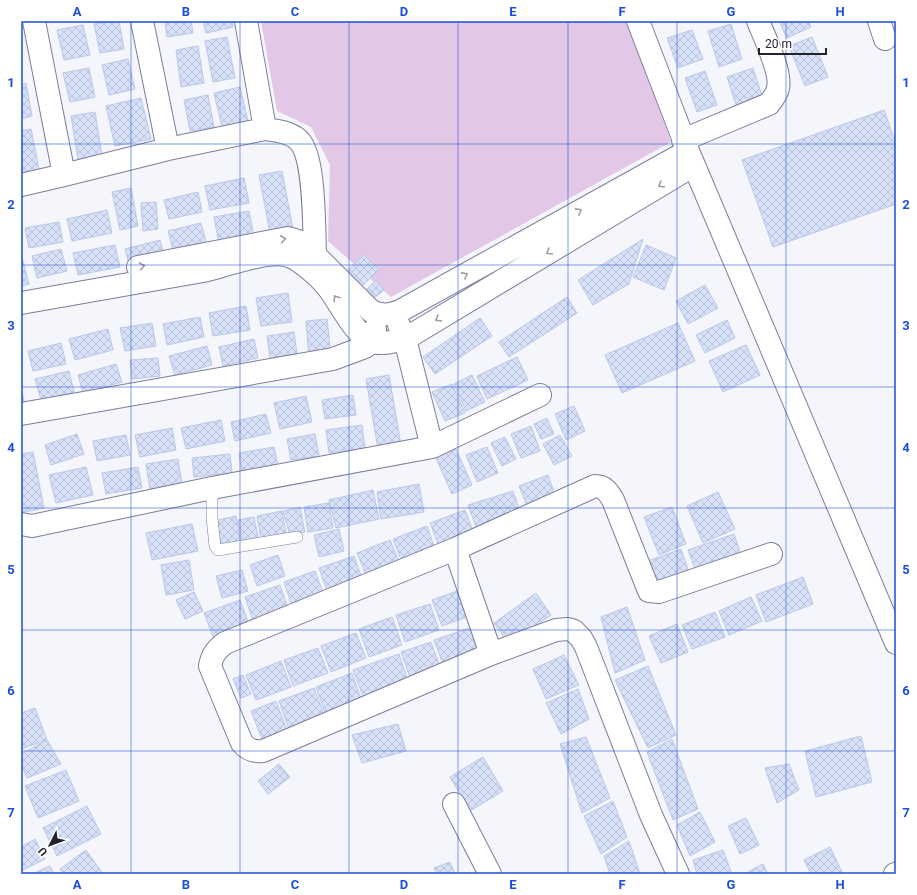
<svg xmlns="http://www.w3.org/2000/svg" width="917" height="895" font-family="Roboto,sans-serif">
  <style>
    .grass { fill: #e2c7e6 }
    .building { fill: url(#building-cross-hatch); stroke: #bac7e7 }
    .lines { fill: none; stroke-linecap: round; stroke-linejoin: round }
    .service-casing { stroke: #7d7d9c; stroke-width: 12 }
    .minor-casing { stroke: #7d7d9c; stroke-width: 24 }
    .service { stroke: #fff; stroke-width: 11 }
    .minor { stroke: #fff; stroke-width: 22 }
    .oneway { stroke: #9c9ca1 }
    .grid { fill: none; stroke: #1d4ed8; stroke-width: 1; stroke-opacity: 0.55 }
    .neatline { fill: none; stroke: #1d4ed8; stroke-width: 1.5 }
    .grid-label { font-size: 13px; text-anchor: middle; font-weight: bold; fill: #1d4ed8 }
  </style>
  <defs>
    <pattern id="building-cross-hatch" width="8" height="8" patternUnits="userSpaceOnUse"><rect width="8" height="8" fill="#d7e1f9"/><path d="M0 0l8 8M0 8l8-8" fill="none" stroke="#b8c1d6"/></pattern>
  </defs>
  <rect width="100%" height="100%" fill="#f5f5fc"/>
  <path class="grass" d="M261,21H627L671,142L391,297L328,241L330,165L311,127L277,111Z"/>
  <path class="building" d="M112,21H119L124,49L100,53L94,24Z
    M165,21H191L193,33L167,37Z
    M203,21H232L233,27L206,33Z
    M779,21H808L811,27L787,38Z
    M731,24L742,59L719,67L708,31Z
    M83,25L90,55L64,60L57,30Z
    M692,30L703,59L678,68L667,38Z
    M227,37L235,78L213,82L205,41Z
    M812,37L828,77L805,86L789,46Z
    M198,46L204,83L181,87L176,50Z
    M128,59L135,89L109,95L102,65Z
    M89,68L95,97L70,102L63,73Z
    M753,68L763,99L737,108L727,77Z
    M705,71L717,105L697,112L685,78Z
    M26,83L32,116L21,119V84Z
    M240,87L248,121L222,127L214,93Z
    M208,95L214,127L190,131L184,100Z
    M141,98L151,139L115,146L106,106Z
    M884,110L896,144V204L773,247L742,160Z
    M95,112L102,155L78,159L71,116Z
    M31,129L40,174L21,177V131Z
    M282,171L293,229L270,233L259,175Z
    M244,178L249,203L210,210L205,186Z
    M131,188L138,226L120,230L112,192Z
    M198,192L202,212L169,219L164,200Z
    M156,202L158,229L143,231L141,203Z
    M107,210L112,233L72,241L67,219Z
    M249,211L254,237L219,243L214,217Z
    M59,222L63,242L29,248L25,228Z
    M201,223L206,242L173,250L168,231Z
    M643,239L629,284L593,305L578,280Z
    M160,240L164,255L129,264L125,249Z
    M115,245L120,267L78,275L73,253Z
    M646,245L676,258L664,290L633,277Z
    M61,249L67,271L37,278L32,256Z
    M21,254L29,284L21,286Z
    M364,255L379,270L362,286L348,270Z
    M376,280L384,290L374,298L367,289Z
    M705,285L718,308L688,324L676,301Z
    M288,293L292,322L261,326L256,298Z
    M567,297L577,313L509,357L499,342Z
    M246,306L250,330L213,336L209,313Z
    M200,317L204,337L167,345L163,324Z
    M480,318L492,336L435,374L423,357Z
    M327,319L331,355L309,357L306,321Z
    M727,320L735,338L705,353L696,335Z
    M152,323L156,346L125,351L120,328Z
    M678,323L695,361L622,393L605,355Z
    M108,329L113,350L75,360L69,339Z
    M294,332L297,354L270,358L267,336Z
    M254,339L258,358L223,366L219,347Z
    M61,343L66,364L33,371L28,351Z
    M746,345L760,375L723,392L709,361Z
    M207,346L212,365L175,375L169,356Z
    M517,357L528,380L487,399L477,376Z
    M158,358L160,376L132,379L130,360Z
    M116,364L122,382L83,393L78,375Z
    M69,371L74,392L41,400L35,379Z
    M389,375L401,445L378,449L366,379Z
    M472,375L485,402L466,411L454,384Z
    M452,384L465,413L445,421L432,392Z
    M21,388L26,409L21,410Z
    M353,395L356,415L325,419L322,400Z
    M306,396L312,422L280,429L274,403Z
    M574,406L585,431L566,440L555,414Z
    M266,414L271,433L235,441L231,422Z
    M547,418L554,434L541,439L534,424Z
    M221,420L225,441L186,449L181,428Z
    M362,425L365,448L329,453L326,430Z
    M531,426L540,451L521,458L511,434Z
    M172,428L176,450L140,457L135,435Z
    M77,434L84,454L51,465L45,445Z
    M315,434L319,456L291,460L287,439Z
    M126,435L130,455L97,461L93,441Z
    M560,435L572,456L554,465L543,444Z
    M505,437L516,459L502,466L491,443Z
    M274,447L278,466L242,473L239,453Z
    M487,447L498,473L477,482L466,455Z
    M456,449L472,485L452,494L436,458Z
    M33,452L44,508L21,513V454Z
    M230,454L232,473L194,477L192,458Z
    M178,459L182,484L150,489L146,464Z
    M86,467L93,495L56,503L49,475Z
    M138,467L142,488L106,494L102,473Z
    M548,475L558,503L530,513L519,486Z
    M419,484L424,512L381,519L377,492Z
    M373,490L379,519L336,528L329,500Z
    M513,491L522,517L478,532L468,505Z
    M718,492L735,529L703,543L687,506Z
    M329,503L333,528L308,532L304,507Z
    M300,507L305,532L290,536L283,511Z
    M672,507L686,544L659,555L644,517Z
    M465,510L475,536L440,549L430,523Z
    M282,511L286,534L261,539L257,516Z
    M236,516L241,542L219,546L214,521Z
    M254,517L259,541L243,544L238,520Z
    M192,524L198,551L152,560L146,533Z
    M427,526L436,552L403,565L393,539Z
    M339,529L344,551L319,557L314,535Z
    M734,534L743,561L698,577L688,550Z
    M390,540L401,567L368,580L357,553Z
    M681,549L691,578L658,590L648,561Z
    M278,555L285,576L257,586L250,565Z
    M354,556L363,581L328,594L319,568Z
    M189,560L194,590L166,595L161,565Z
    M242,570L248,591L222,598L216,576Z
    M315,571L325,598L293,609L284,582Z
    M803,577L813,604L766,622L756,595Z
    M280,585L289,611L254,624L245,597Z
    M460,590L470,616L442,626L432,600Z
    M194,592L203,611L185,619L176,600Z
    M536,593L551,615L509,644L494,623Z
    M751,597L762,621L729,635L719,611Z
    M240,600L250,627L215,641L204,613Z
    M430,604L439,630L405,642L396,615Z
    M627,607L645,660L615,673L601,617Z
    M715,612L725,637L692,649L682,625Z
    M392,617L402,645L369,657L359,629Z
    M677,624L688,652L661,663L649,636Z
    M473,627L483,653L444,667L434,640Z
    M356,633L366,658L331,672L321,646Z
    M431,642L441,670L411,680L401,652Z
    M318,648L328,673L293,686L284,660Z
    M399,654L409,684L364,699L353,670Z
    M564,655L579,685L546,699L533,669Z
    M281,661L291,687L256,700L246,675Z
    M648,666L676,735L648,748L615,680Z
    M352,673L362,702L326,715L316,687Z
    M243,675L251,694L241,698L233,679Z
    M314,688L325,717L289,729L279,701Z
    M578,689L589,719L561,734L546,703Z
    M276,701L287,730L262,739L251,711Z
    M35,708L47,740L21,749V713Z
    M398,724L406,751L362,763L352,735Z
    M861,736L872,782L816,797L805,751Z
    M586,737L610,798L582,813L560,744Z
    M672,739L698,809L673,820L647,752Z
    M47,740L61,764L27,778L21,763V754Z
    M483,757L503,791L470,811L450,777Z
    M279,764L290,777L268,794L258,781Z
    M789,764L799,790L777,803L765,768Z
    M66,770L79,801L38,818L25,786Z
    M613,801L627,837L601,854L584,816Z
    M87,806L101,834L57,856L43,828Z
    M700,812L715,842L690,856L677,825Z
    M746,818L759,845L740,854L728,826Z
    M35,839L45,859L21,871V847Z
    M629,841L640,874H610L604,856Z
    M830,847L843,874H811L804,860Z
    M86,850L103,874H64L60,869Z
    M723,850L732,874H697L693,860Z
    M450,862L455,874H437L434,868Z
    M763,864L768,874H744Z
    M50,866L54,874H32Z"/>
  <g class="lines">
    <defs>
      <path id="service" d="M212,488V518L215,546L218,550L297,537"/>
      <path id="minor" d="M34,21L64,175
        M142,21L168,149
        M638,21L688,151L896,643
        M879,21L885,39
        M265,129C277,131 293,132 301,143C315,162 314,229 315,255
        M683,140L769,104C773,99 777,94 778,88C782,73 764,36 758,21
        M21,185L64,175L168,149L265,129L246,21
        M138,267L288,238L301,242L315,255L371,311C382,316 389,315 400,311L688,151
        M21,303C82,292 143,282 203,271C225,266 269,249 289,256C302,261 321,278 329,289C339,302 357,338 372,342C382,345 395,341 405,339L694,165
        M21,414L333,359L365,347L371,342L375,329
        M432,447L540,395
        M21,524L32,526L212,488L432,447L405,339L399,325
        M455,549L491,654
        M454,804L490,874
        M678,874L651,815L586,647L581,638L574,631L568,629L556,630L491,654L263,751C254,752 248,750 242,743L210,666C212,655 216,650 225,643L455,549L595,486C605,486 608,492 613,500L649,591L659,592L771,554
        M895,874H896"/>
    </defs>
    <use href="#service" class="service-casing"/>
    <use href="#minor" class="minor-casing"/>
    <use href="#service" class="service"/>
    <use href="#minor" class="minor"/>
  </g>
  <defs><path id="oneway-chevron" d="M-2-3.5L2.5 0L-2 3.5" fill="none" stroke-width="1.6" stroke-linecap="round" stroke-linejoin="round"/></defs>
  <g class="oneway">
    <use href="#oneway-chevron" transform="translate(661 185) rotate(149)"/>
    <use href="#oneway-chevron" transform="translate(579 211) rotate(-29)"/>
    <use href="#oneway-chevron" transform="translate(283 239) rotate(-7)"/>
    <use href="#oneway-chevron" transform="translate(549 252) rotate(149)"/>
    <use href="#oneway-chevron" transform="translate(142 266) rotate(-11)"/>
    <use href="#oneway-chevron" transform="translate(465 275) rotate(-29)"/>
    <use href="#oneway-chevron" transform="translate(336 298) rotate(-123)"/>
    <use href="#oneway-chevron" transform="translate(438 319) rotate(149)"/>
  </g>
  <path class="grid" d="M131,21V874M240,21V874M349,21V874M458,21V874M568,21V874M677,21V874M786,21V874M21,144H896M21,265H896M21,387H896M21,508H896M21,630H896M21,751H896"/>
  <rect width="917" height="895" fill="none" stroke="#ffffff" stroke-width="44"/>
  <g transform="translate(50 845) rotate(228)" stroke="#ffffff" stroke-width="3" paint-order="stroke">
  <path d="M0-3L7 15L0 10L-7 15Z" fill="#22222e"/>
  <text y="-6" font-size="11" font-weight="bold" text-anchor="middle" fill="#22222e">U</text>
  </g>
  <path d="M759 48v6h67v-6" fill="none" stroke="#22222e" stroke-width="2"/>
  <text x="765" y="48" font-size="12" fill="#22222e" stroke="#ffffff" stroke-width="3" paint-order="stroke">20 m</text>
  <rect x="22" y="22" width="873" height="851" class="neatline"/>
  <g class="grid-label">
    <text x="77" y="16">A</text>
    <text x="186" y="16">B</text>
    <text x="295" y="16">C</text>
    <text x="404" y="16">D</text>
    <text x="513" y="16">E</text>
    <text x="622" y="16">F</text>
    <text x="731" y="16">G</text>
    <text x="840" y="16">H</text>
    <text x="11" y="87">1</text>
    <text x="906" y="87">1</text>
    <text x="11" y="209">2</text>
    <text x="906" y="209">2</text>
    <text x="11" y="330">3</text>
    <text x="906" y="330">3</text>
    <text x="11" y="452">4</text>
    <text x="906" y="452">4</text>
    <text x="11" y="574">5</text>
    <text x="906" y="574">5</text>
    <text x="11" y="695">6</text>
    <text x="906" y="695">6</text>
    <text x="11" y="817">7</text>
    <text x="906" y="817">7</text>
    <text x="77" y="889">A</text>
    <text x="186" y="889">B</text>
    <text x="295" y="889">C</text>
    <text x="404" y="889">D</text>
    <text x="513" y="889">E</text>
    <text x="622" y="889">F</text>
    <text x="731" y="889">G</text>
    <text x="840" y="889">H</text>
  </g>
</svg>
